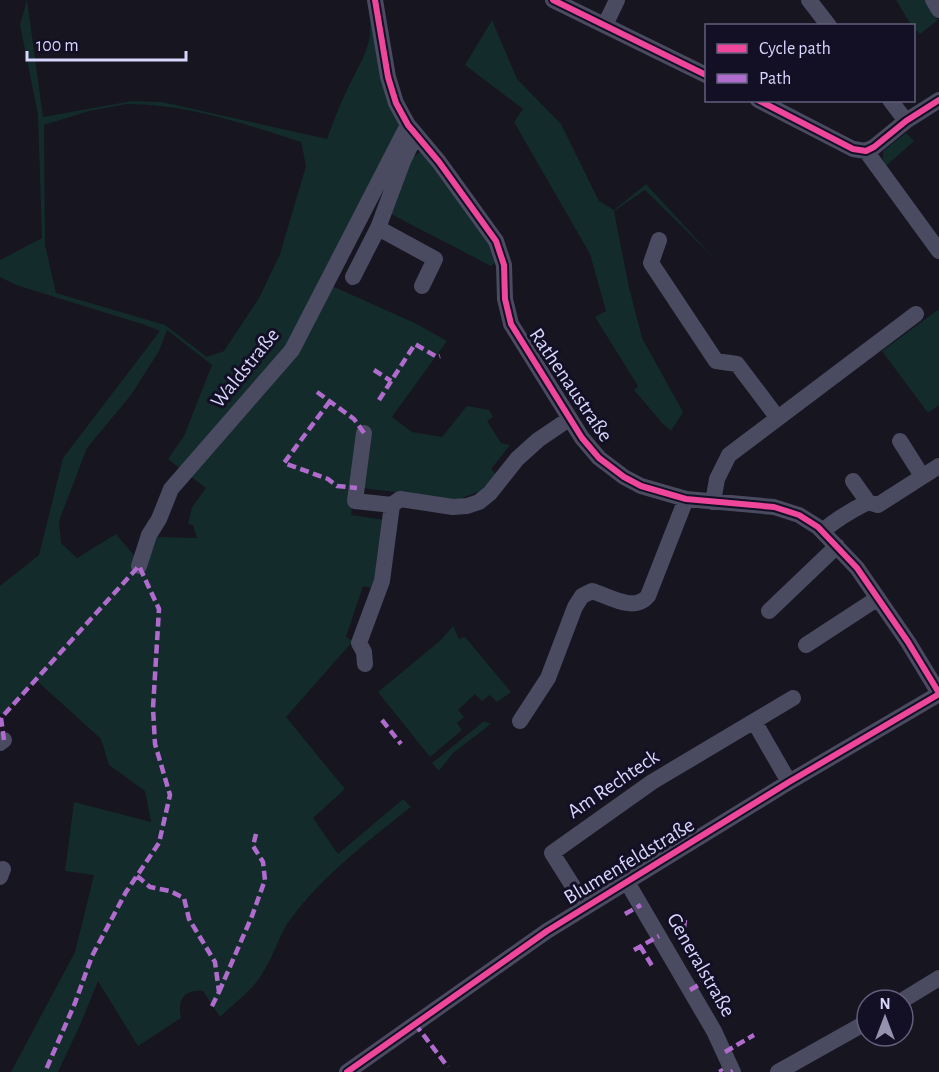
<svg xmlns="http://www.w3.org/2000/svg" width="939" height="1072" font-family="'Alegreya Sans',sans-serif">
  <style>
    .green { fill: #132b2b; fill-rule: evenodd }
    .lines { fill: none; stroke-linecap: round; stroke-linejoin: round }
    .minor { stroke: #4a4a61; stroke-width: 16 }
    .quiet { stroke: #b06ccc; stroke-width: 4.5; stroke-dasharray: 9 4.5; stroke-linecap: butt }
    .cycleway-casing { stroke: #131025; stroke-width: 10 }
    .cycleway { stroke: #ed469a; stroke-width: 6 }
    .labels { text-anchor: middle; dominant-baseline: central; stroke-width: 6; stroke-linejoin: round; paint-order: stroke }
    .street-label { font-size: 21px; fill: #d9d6fe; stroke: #131025 }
  </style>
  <rect width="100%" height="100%" fill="#161520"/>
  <path class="green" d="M27,0L43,117L132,101L162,102L327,139C333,123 339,106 347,90C365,53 376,43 367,0H372L381,78L403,129L299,333L182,470L168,459L184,436L212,365L167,330L159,351L131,395L87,448L59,521L61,543L77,558L116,534L136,558V566L144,568L156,537L197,538L193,525L188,524L192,507L206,488L190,476L280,371L303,339L332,286L417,324L447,341L392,417L412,432L442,437L467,406L489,410L493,417L487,421L501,443L510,445L491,469L497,475L480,491L457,500L355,487L351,515L385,520L379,570L374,589L363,586L346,637L353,641L286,717L345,789L313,818L338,854L403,799L411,807C368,841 326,873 292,917C279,934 274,956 262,974C254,989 232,1005 220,1017L203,991C184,989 177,1000 181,1018L138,1046L98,981L81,1023L58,1072H11L75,952L94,875L65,871L74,802L151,822L145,791L109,765L101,739L36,680L2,715L0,713V586L39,555L63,458L160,331L145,325L16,285L0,277V260L42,238L38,115L20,25ZM127,104C186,104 245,124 301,142L306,166L280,254L259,298L224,351L207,357L165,325L56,293L45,245L44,125L89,111Z
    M896,0H927L938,20L920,34L911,25Z
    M492,20L517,79L561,124L599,201L614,210L646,184L715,259L645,190L614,211L628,283L642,338L683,412L671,431L662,423L634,390L638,386L595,317L606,311L590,254L514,122L523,109L465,65Z
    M906,133L914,141L886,166L883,160V151Z
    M422,151L479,221L497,261L491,266L387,212L407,161Z
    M939,309V405L928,413L882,351Z
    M453,626L459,639L465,637L511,692L497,702L490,695L482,701L475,694L458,710L464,717L457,723L462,730L430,757L378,692L441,640Z
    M484,721L491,724L453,753L439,771L432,763Z"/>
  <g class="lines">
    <path class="minor" d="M375,0L388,77L396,103L408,125L439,162L496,241L504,265L505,299L511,324L582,438L599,458L624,477L641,486L686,499L774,507L799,515L818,527L857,568L908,642L939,693
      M553,0L706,75
      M809,0L829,26
      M933,0L939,10
      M605,25L617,0
      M758,100L853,149L866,151L874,147L906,121L939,100
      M890,100L906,121
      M866,151L939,251
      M378,228L435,259L422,286
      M659,240L651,263L716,361L737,364L777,417
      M353,277L378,228L403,161L415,136
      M364,433L355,501L392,505
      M900,441L922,476
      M853,481L868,502
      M713,502L717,479L729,455L916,314
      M392,505L400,499L453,507L467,506L479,502L490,493L517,459L538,440L569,419
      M823,531C836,519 852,510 868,502L878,505L939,466
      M139,566L149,535L159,519L171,489L292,350L408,125
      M769,611L837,546
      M806,645L878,598
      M365,664L364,652L359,643L382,581L392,505
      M520,721L548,678L575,607L582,596L592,591C609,596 634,613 648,596L686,499
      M755,723L789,782
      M0,743L4,740
      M0,877L3,869
      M627,882L714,1031L733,1072
      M586,907L552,853L652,782L793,698
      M903,1000L939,978
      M347,1072L547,931L789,782L939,694
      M778,1072L867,1022"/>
    <path class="quiet" d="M374,370L391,381
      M317,392L354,419L364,433
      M379,400L415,344L437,357L440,356
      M330,401L284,463L328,479L337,486L357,488
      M382,720L401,744
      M4,740L1,718L139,566L159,609L153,708L155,744L170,795L159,843L126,892L92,956L75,1003L45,1072
      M608,868L613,876
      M137,876L150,887L170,891L184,898L189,919L215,962L219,992L210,1010
      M625,914L641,905
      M684,928L685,920
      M640,946L654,969
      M634,950L659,936
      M690,990L702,983
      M219,992L252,916L265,880L263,862L253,846L256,834
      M415,1024L448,1067
      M725,1052L754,1035
      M720,1069L722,1072
      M731,1072L733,1071"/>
    <defs>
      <path id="cycleway" d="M375,0L388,77L396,103L408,125L439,162L496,241L504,265L505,299L511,324L582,438L599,458L624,477L641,486L686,499L774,507L799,515L818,527L857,568L908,642L939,693
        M553,0L706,75
        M758,100L853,149L866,151L874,147L906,121L939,100
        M347,1072L547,931L789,782L939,694"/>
    </defs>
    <use href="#cycleway" class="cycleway-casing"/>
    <use href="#cycleway" class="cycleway"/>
  </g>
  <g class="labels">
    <g class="street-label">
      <text transform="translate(245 368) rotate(-51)">Waldstraße</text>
      <text transform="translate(571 385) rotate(56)">Rathenaustraße</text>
      <text transform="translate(613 784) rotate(-34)">Am Rechteck</text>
      <text transform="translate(629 861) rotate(-31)">Blumenfeldstraße</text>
      <text transform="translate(701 965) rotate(60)">Generalstraße</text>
    </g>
  </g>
  <rect x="705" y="24" width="210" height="78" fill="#131025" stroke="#625f7c" stroke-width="1.5"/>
  <rect x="717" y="44" width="30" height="9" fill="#ed469a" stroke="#625f7c" stroke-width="1.5"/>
  <text x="759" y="54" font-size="18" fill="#d9d6fe">Cycle path</text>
  <rect x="717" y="74" width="30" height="9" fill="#b06ccc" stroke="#625f7c" stroke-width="1.5"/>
  <text x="759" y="84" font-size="18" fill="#d9d6fe">Path</text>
  <g transform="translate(885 1018)"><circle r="28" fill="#131025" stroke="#625f7c" stroke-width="1.5"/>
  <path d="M0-4.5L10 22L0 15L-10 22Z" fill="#9592b0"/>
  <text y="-9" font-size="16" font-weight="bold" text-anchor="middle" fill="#d9d6fe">N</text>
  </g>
  <path d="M27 51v9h159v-9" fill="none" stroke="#d9d6fe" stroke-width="3"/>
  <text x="36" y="51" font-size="18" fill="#d9d6fe" stroke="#131025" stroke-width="4.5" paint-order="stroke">100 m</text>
</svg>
